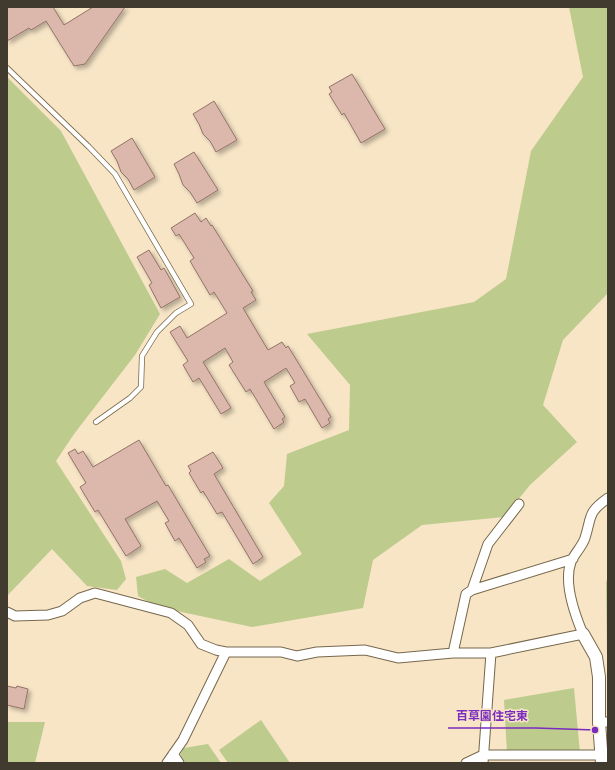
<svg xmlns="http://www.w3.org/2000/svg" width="615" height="770" font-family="'IBM Plex Sans','Noto Sans JP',sans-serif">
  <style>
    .green { fill: #bdcb8d }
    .building { fill: #dbb8ab; stroke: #947368; filter: url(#shadow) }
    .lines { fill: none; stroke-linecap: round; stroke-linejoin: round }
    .service-casing { stroke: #77684c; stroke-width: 6 }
    .minor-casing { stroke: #77684c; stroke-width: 11 }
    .tertiary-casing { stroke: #77684c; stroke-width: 14 }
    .service { stroke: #fff; stroke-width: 4.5 }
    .minor { stroke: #fff; stroke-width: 9 }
    .tertiary { stroke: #fff; stroke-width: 12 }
    .leader { fill: none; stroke: #7b2cbf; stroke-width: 1.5 }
    .callout-dot { fill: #7b2cbf; stroke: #f7e5c6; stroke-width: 1.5 }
    .callout-label { font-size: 12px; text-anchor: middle; font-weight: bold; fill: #7b2cbf; stroke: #f7e5c6; stroke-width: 3; stroke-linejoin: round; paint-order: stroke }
  </style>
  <defs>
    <filter id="shadow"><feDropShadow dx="3" dy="3" stdDeviation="2" flood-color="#0004"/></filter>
  </defs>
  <rect width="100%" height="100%" fill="#f7e5c6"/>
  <path class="green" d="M569,7H608V293L563,340L543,405L577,442L530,485L504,517L422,525L373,560L363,608L252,627L158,607L138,596L136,577L165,569L187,583L229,559L260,581L302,554L269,503L284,486L287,454L349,430L350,385L307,334L474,302L506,279L531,151L583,77Z
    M7,77L61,131L160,314L135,355L74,434L56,461L121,561L126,579L117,590L87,586L52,549L7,596Z
    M608,578V656L607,657L606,582Z
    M574,688L580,753H507L504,700Z
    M261,720L290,763H228L219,750Z
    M7,722H45L35,763H7Z
    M208,744L221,763H184C179,757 180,754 184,748Z"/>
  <path class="building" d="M7,7H53L64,25L93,7H125L85,64L74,66L46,21L31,30L29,28L7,41Z
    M352,74L385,129L361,143L344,113L342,115L329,94L332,92L329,87Z
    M214,101L237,140L216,152L210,141L203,134L199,124L193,114Z
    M132,138L155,177L134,190L128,179L121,172L117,161L111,151Z
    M194,152L218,190L197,203L190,192L183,185L179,174L174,164Z
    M195,213L201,222L206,218L211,226L212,225L253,291L251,292L256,300L243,308L268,350L282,342L286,348L288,346L331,417L328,419L330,423L322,428L305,399L299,402L290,386L295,383L286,368L264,382L285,417L282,419L284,422L274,429L250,389L246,392L229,365L233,362L225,348L203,362L231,408L221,414L199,378L193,382L183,365L188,361L170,332L180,326L187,338L227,313L214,292L210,295L190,261L194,258L179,234L176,236L171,228Z
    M149,250L161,270L164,268L180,297L161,308L149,285L152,283L137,257Z
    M139,440L166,486L168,485L210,556L204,559L206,562L197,568L179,538L175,541L165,523L169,521L157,501L125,519L141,546L126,556L98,510L95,512L80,487L86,483L68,453L75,449L78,454L83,451L93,467Z
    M213,452L223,468L214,474L263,557L253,564L222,512L217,514L203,491L201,493L189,473L191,471L188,466Z
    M7,686L16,688L17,686L28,689L24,709L7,705Z"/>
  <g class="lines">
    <defs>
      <path id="service" d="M7,68L89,147L115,174L191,304L176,313L157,332L142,356L141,387L130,398L96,422"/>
      <path id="minor" d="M472,590L488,544L519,504
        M7,612L15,616L48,615L62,611L80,598L95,593L171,613L188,625L201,644L216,650L226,652H281L297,656L317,652L365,650L398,658L453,653H491L583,634C575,615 563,583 571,562C574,554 582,547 585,538C592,516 587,513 608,498
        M453,653L466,594L472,590L573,559
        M599,722H608
        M173,754L179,763
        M167,763L183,740L226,652
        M466,763L483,755H608
        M483,763L491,653"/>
      <path id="tertiary" d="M583,634L596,657L599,677V722L602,763"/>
    </defs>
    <use href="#service" class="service-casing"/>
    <use href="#minor" class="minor-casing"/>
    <use href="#tertiary" class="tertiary-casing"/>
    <use href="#service" class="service"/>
    <use href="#minor" class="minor"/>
    <use href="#tertiary" class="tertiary"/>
  </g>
  <path class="leader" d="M595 730L536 728H448"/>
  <circle class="callout-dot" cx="595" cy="730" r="4"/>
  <g class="callout-label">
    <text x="492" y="720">百草園住宅東</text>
  </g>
  <rect width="615" height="770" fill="none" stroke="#413a2e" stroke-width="16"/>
</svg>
